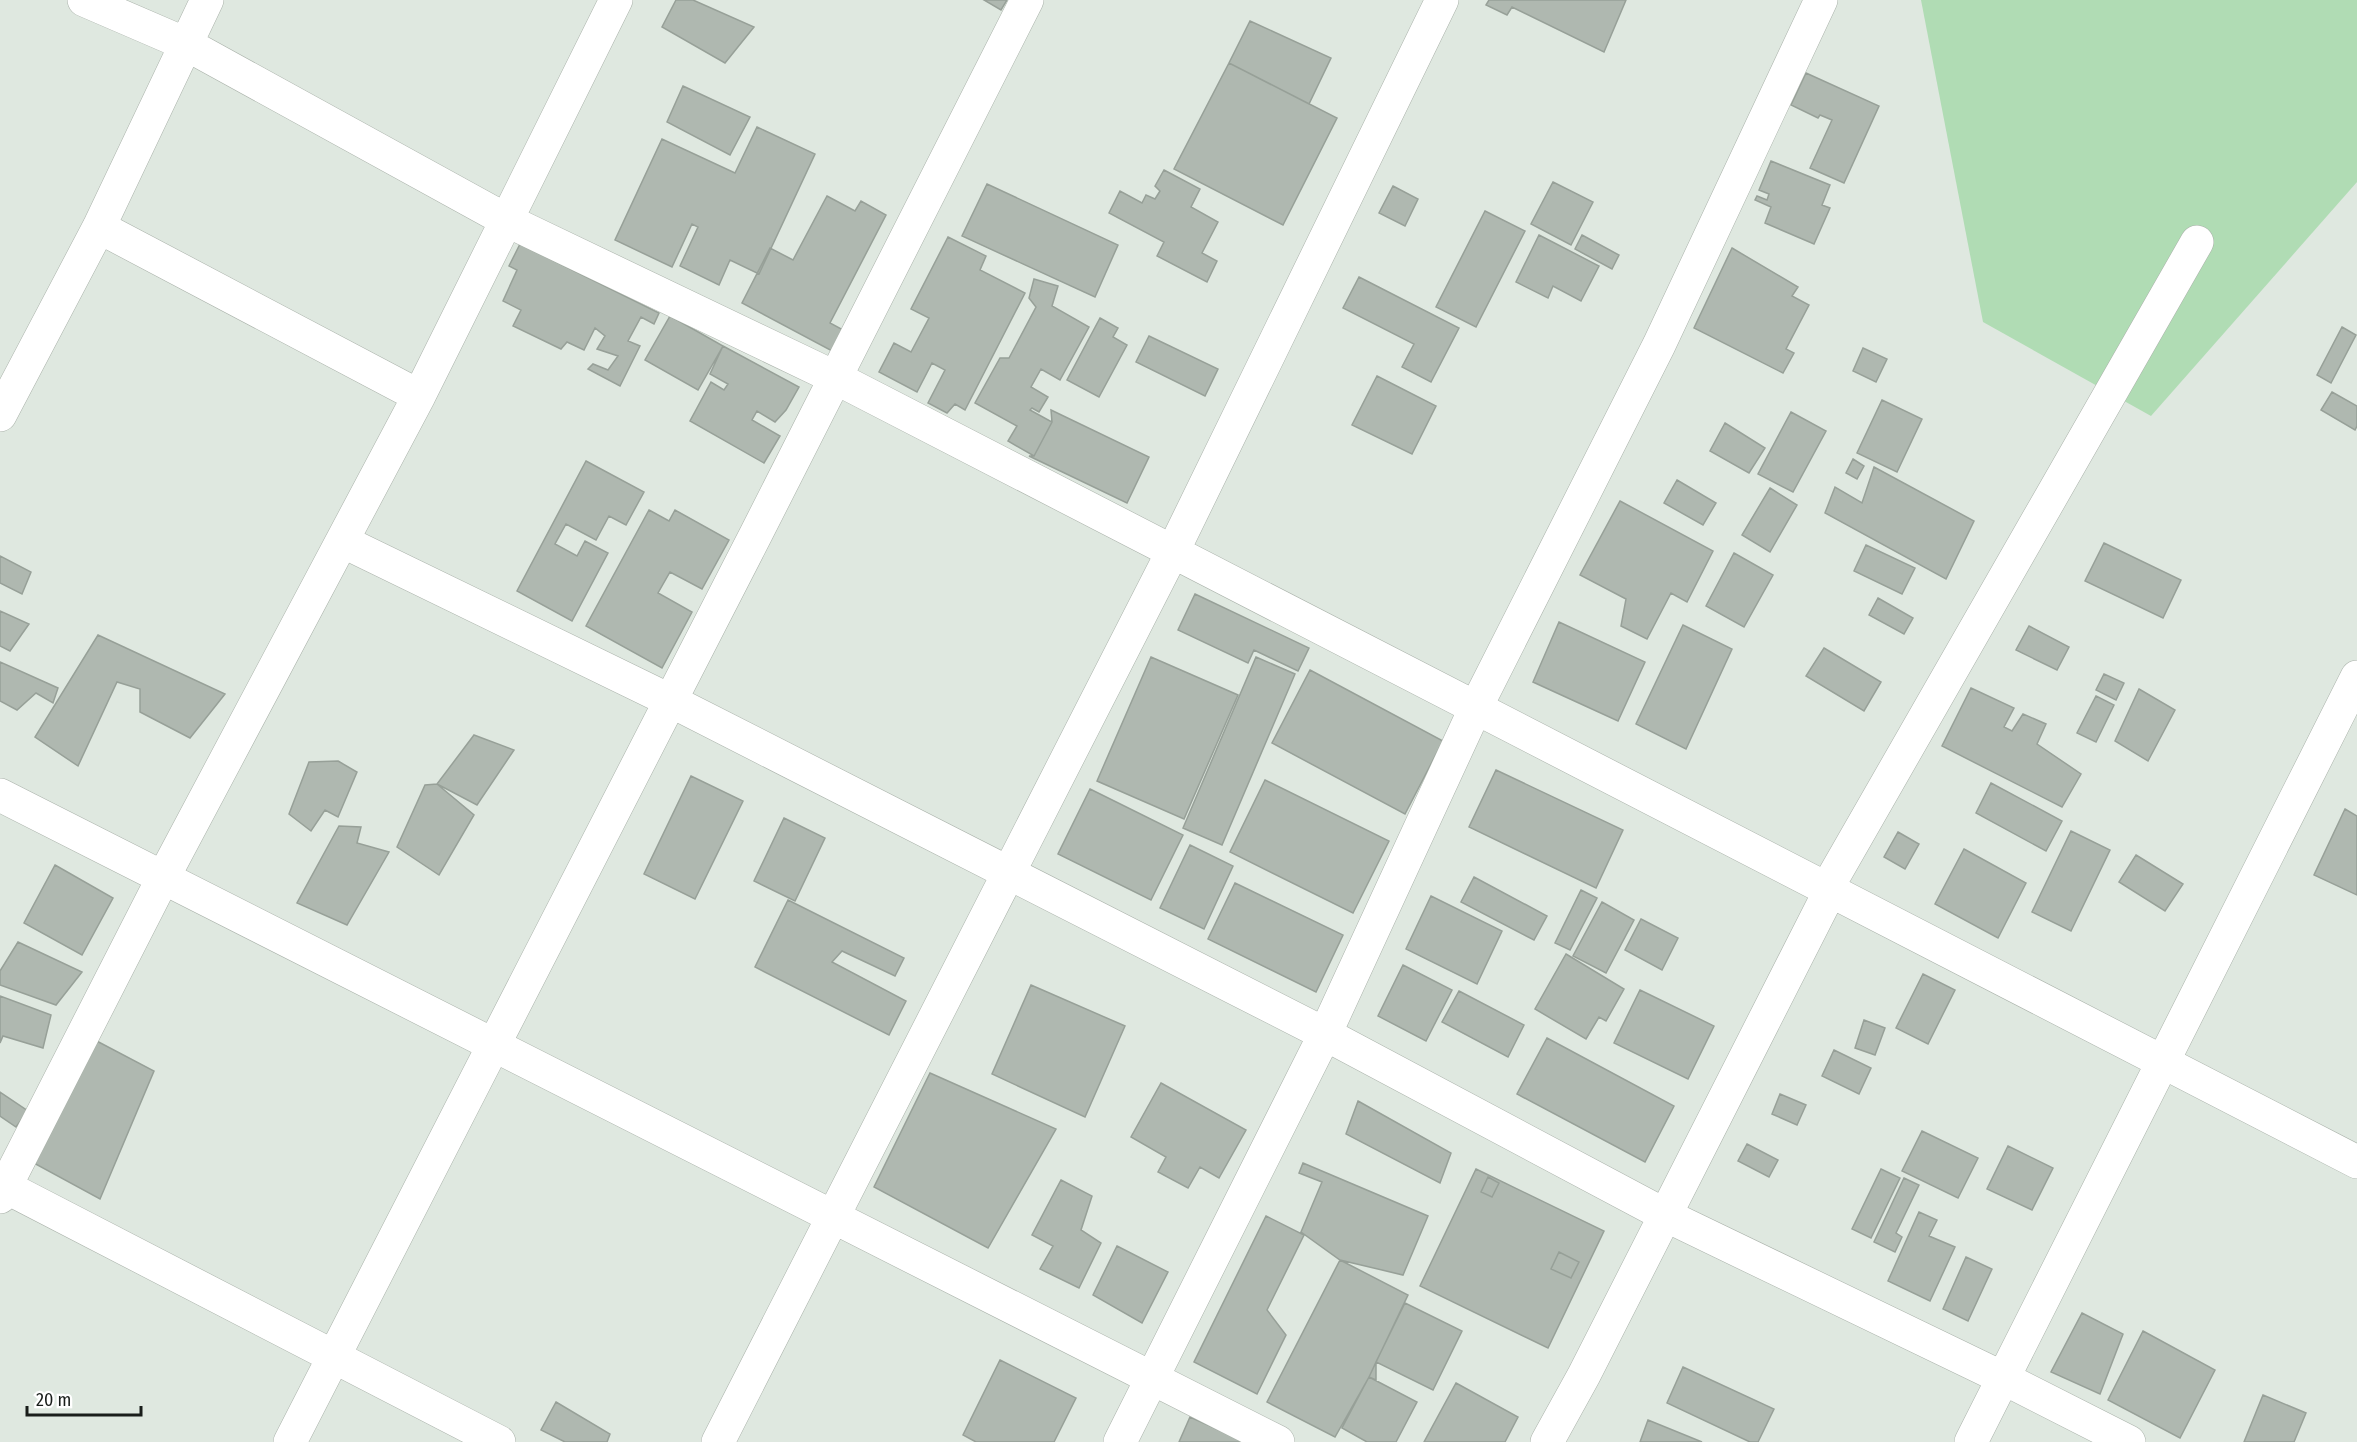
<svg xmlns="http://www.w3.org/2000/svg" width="2357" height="1442" font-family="'Fira Sans Condensed',sans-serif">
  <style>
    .green { fill: #b0dcb4 }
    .building { fill: #afb8b0; stroke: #97a098; stroke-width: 1.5 }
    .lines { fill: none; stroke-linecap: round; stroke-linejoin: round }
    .street-casing { stroke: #aab2aa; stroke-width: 34 }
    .street { stroke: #fff; stroke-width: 33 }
  </style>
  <rect width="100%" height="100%" fill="#dfe8e0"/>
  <path class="green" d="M1921,0H2357V182L2151,416L1983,322Z"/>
  <path class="building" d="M676,0H693L754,27L725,63L662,27Z
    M984,0H1007L1001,10Z
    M1489,0H1626L1604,52L1512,7L1507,15L1486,5Z
    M1250,21L1331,58L1309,104L1229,63Z
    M1229,63L1337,118L1283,225L1174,169Z
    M1806,73L1879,106L1844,183L1810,168L1832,120L1820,115L1818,118L1791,105Z
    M683,86L750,117L730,155L667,122Z
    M757,127L815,154L759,274L730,260L719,285L680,266L698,227L692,224L672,267L615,240L662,139L735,173Z
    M1771,161L1830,185L1822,205L1830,208L1814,244L1765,223L1771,207L1755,200L1757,196L1767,200L1769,194L1759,190Z
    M1164,170L1200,189L1191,207L1218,222L1202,253L1217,261L1207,282L1157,256L1164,242L1109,213L1120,191L1142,203L1146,195L1155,199L1160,191L1155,186Z
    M1553,182L1593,202L1571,245L1531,224Z
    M987,184L1118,245L1095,297L962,236Z
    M1393,186L1418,199L1405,226L1379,213Z
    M827,196L855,211L861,201L886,215L830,323L845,331L834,352L742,303L770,248L793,260Z
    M1485,211L1525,231L1476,327L1436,307Z
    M1539,235L1599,266L1581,301L1553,286L1548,298L1516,282Z
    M1582,235L1619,255L1612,269L1575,249Z
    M948,237L986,256L980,270L1025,293L965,410L955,404L947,413L928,403L945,370L932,363L917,392L879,372L894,343L911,352L929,318L911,309Z
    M520,244L659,313L654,324L641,317L628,341L640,346L620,386L588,369L593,364L608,370L618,356L597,349L605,336L595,328L584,350L567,342L561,349L513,326L521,310L503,301L517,270L509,266Z
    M1732,248L1798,287L1792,296L1809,305L1786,349L1794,353L1783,373L1694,328Z
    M1359,277L1459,328L1431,382L1402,367L1414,344L1343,308Z
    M1034,279L1058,286L1052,306L1089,327L1060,380L1041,369L1031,387L1048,397L1039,412L1032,408L1030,410L1052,422L1034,456L1008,441L1017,426L975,403L1000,358H1009L1036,307L1029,298Z
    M670,316L723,346L698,390L645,360Z
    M1100,318L1118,328L1113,337L1127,345L1099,397L1067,380Z
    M2342,327L2356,335L2331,383L2317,375Z
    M1149,336L1218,369L1205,396L1136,362Z
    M723,346L799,387L786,410L775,422L757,411L752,420L780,436L764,463L690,421L711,382L724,390L728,384L710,374Z
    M1863,348L1887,359L1876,382L1853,371Z
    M1377,376L1436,406L1412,454L1352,425Z
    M2332,392L2357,406V426L2355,430L2321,410Z
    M1882,400L1922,419L1897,472L1857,453Z
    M1051,410L1149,457L1127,503L1029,456H1034L1052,422Z
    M1791,412L1826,431L1793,492L1758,474Z
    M1725,423L1765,448L1749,473L1710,451Z
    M1853,459L1864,466L1857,479L1846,473Z
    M586,461L644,492L626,525L609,516L596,540L566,524L555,544L577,556L585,541L608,553L572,621L517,591Z
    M1874,467L1974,521L1946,579L1825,513L1835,487L1862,503Z
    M1677,480L1716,503L1703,525L1664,503Z
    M1770,488L1797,505L1770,552L1742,535Z
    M1620,501L1713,551L1687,602L1671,593L1647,639L1621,626L1626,599L1580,575Z
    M649,510L669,521L675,510L729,540L702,589L670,572L658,593L692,612L662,668L586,626Z
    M2104,543L2181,580L2163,618L2085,581Z
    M1866,545L1915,568L1902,594L1854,571Z
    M1734,553L1773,575L1744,627L1706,606Z
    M0,556L31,572L22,594L0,583Z
    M1195,594L1309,648L1298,671L1254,650L1248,663L1178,630Z
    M1878,598L1913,618L1904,634L1869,615Z
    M0,611L29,624L10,651L0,646Z
    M1559,622L1645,662L1618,721L1533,682Z
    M1683,625L1732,649L1686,749L1636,724Z
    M2029,626L2069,647L2057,670L2016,650Z
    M98,635L225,694L190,738L140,712V689L117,682L78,766L35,737Z
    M1824,648L1881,682L1864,711L1806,676Z
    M1151,657L1238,695L1184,819L1097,781Z
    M1256,657L1295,674L1222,845L1183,828Z
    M0,662L58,688L53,703L36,693L17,710L0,701Z
    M1310,670L1443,741L1405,814L1272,743Z
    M2104,674L2124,683L2116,700L2096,690Z
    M1971,688L2014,708L2004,727L2012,731L2023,714L2046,724L2037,744L2081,774L2062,807L1942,746Z
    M2139,689L2175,710L2148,761L2115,741Z
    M2096,696L2114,705L2096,742L2077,733Z
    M474,735L514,750L477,805L437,784Z
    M338,761L357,772L338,817L325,810L311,831L289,814L309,762Z
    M1496,770L1623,830L1596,888L1469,827Z
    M691,776L743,801L695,899L644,874Z
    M1265,780L1389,841L1353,913L1230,852Z
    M1991,783L2062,821L2046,851L1976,813Z
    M437,784L474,815L439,875L397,847L425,785Z
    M1090,789L1183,835L1151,900L1058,854Z
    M2345,809L2357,816V895L2314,875Z
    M784,818L825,838L795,901L754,881Z
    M339,826L361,827L357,843L389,852L347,925L297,903Z
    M2071,831L2110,850L2071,931L2032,912Z
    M1898,832L1919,844L1905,869L1884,857Z
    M1190,845L1233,866L1204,929L1160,908Z
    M1964,849L2026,883L1998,938L1935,904Z
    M2136,855L2183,884L2165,911L2119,882Z
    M55,865L113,898L82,955L24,923Z
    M1474,877L1547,916L1534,940L1461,902Z
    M1235,883L1343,935L1316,992L1208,939Z
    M1581,890L1597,898L1570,950L1555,943Z
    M1431,896L1502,931L1477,984L1406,949Z
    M788,900L904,958L895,976L842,951L832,962L906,1001L889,1035L755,967Z
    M1602,902L1634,920L1606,973L1573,956Z
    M1641,919L1678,938L1662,970L1625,950Z
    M18,942L82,972L56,1005L0,985V971Z
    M1566,954L1624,989L1606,1021L1599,1017L1586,1039L1535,1009Z
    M1403,965L1452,990L1426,1041L1378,1016Z
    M1923,974L1955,990L1928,1044L1896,1028Z
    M1031,985L1125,1026L1085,1117L992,1074Z
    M1640,990L1714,1026L1688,1079L1614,1043Z
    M1459,991L1524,1025L1508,1057L1442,1022Z
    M0,996L51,1015L43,1048L3,1036L0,1043Z
    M1864,1020L1885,1028L1875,1055L1855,1048Z
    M91,1038L154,1071L100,1199L30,1161Z
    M1547,1038L1674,1106L1645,1162L1517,1094Z
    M1834,1050L1871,1068L1859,1094L1822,1076Z
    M930,1073L1056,1129L988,1248L874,1187Z
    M1161,1083L1246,1130L1219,1178L1200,1167L1188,1188L1158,1172L1166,1157L1131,1137Z
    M0,1092L28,1111L16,1127L0,1116Z
    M1780,1094L1806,1105L1797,1125L1772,1114Z
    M1358,1101L1451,1153L1440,1183L1346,1134Z
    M1922,1131L1978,1158L1958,1198L1902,1171Z
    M1747,1144L1778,1160L1769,1177L1738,1161Z
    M2008,1146L2053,1168L2032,1210L1987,1189Z
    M1303,1163L1428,1216L1403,1275L1340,1260L1301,1232L1322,1182L1299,1173Z
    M1476,1169L1604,1231L1548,1348L1420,1286Z
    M1881,1169L1900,1178L1871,1238L1852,1229Z
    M1488,1177L1499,1183L1492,1197L1481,1192Z
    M1904,1178L1919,1185L1896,1233L1902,1237L1895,1252L1874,1242Z
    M1061,1180L1092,1196L1081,1230L1101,1243L1079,1288L1040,1269L1053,1246L1032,1235Z
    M1919,1212L1937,1220L1929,1236L1955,1247L1930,1301L1888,1281Z
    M1266,1216L1304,1235L1267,1310L1286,1335L1257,1394L1194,1362Z
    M1117,1246L1168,1272L1142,1323L1093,1295Z
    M1559,1252L1579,1262L1571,1278L1551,1269Z
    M1966,1257L1992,1269L1968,1321L1943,1309Z
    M1340,1260L1408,1295L1369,1377L1335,1437L1267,1402Z
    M1405,1303L1462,1331L1433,1390L1376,1362Z
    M2082,1313L2123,1334L2100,1394L2051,1372Z
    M2143,1331L2215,1370L2180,1438L2108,1400Z
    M1000,1360L1076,1398L1054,1442H976L963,1435Z
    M1376,1362V1380L1369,1377Z
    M1683,1367L1774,1409L1758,1442H1750L1667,1403Z
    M1369,1377L1417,1402L1396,1442H1367L1342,1428Z
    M1456,1383L1518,1417L1505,1442H1424Z
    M2263,1395L2306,1413L2294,1442H2244Z
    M556,1402L610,1434L607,1442H565L541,1430Z
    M1190,1417L1246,1442H1179Z
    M1648,1420L1702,1442H1640Z"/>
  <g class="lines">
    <defs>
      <path id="street" d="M84,0L186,44L508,221L834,377L2357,1162
        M99,227L419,396
        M0,415L99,227L207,0
        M342,541L669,700L1325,1034L1665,1215L2003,1378L2129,1442
        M0,795L1278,1442
        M1827,888L2197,242
        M0,1184L499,1442
        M0,1197L163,878L419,396L616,0
        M290,1442L756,534L1027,0
        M718,1442L1173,551L1442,0
        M1120,1442L1325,1034L1476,707L1659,345L1821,0
        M1547,1442L1584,1375L1830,891
        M1971,1442L2357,677"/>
    </defs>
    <use href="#street" class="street-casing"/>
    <use href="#street" class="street"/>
  </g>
  <path d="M27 1406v9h114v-9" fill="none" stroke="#191d1a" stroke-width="3"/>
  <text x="36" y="1406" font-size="18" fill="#191d1a" stroke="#ffffff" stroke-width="4.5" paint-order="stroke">20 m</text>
</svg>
